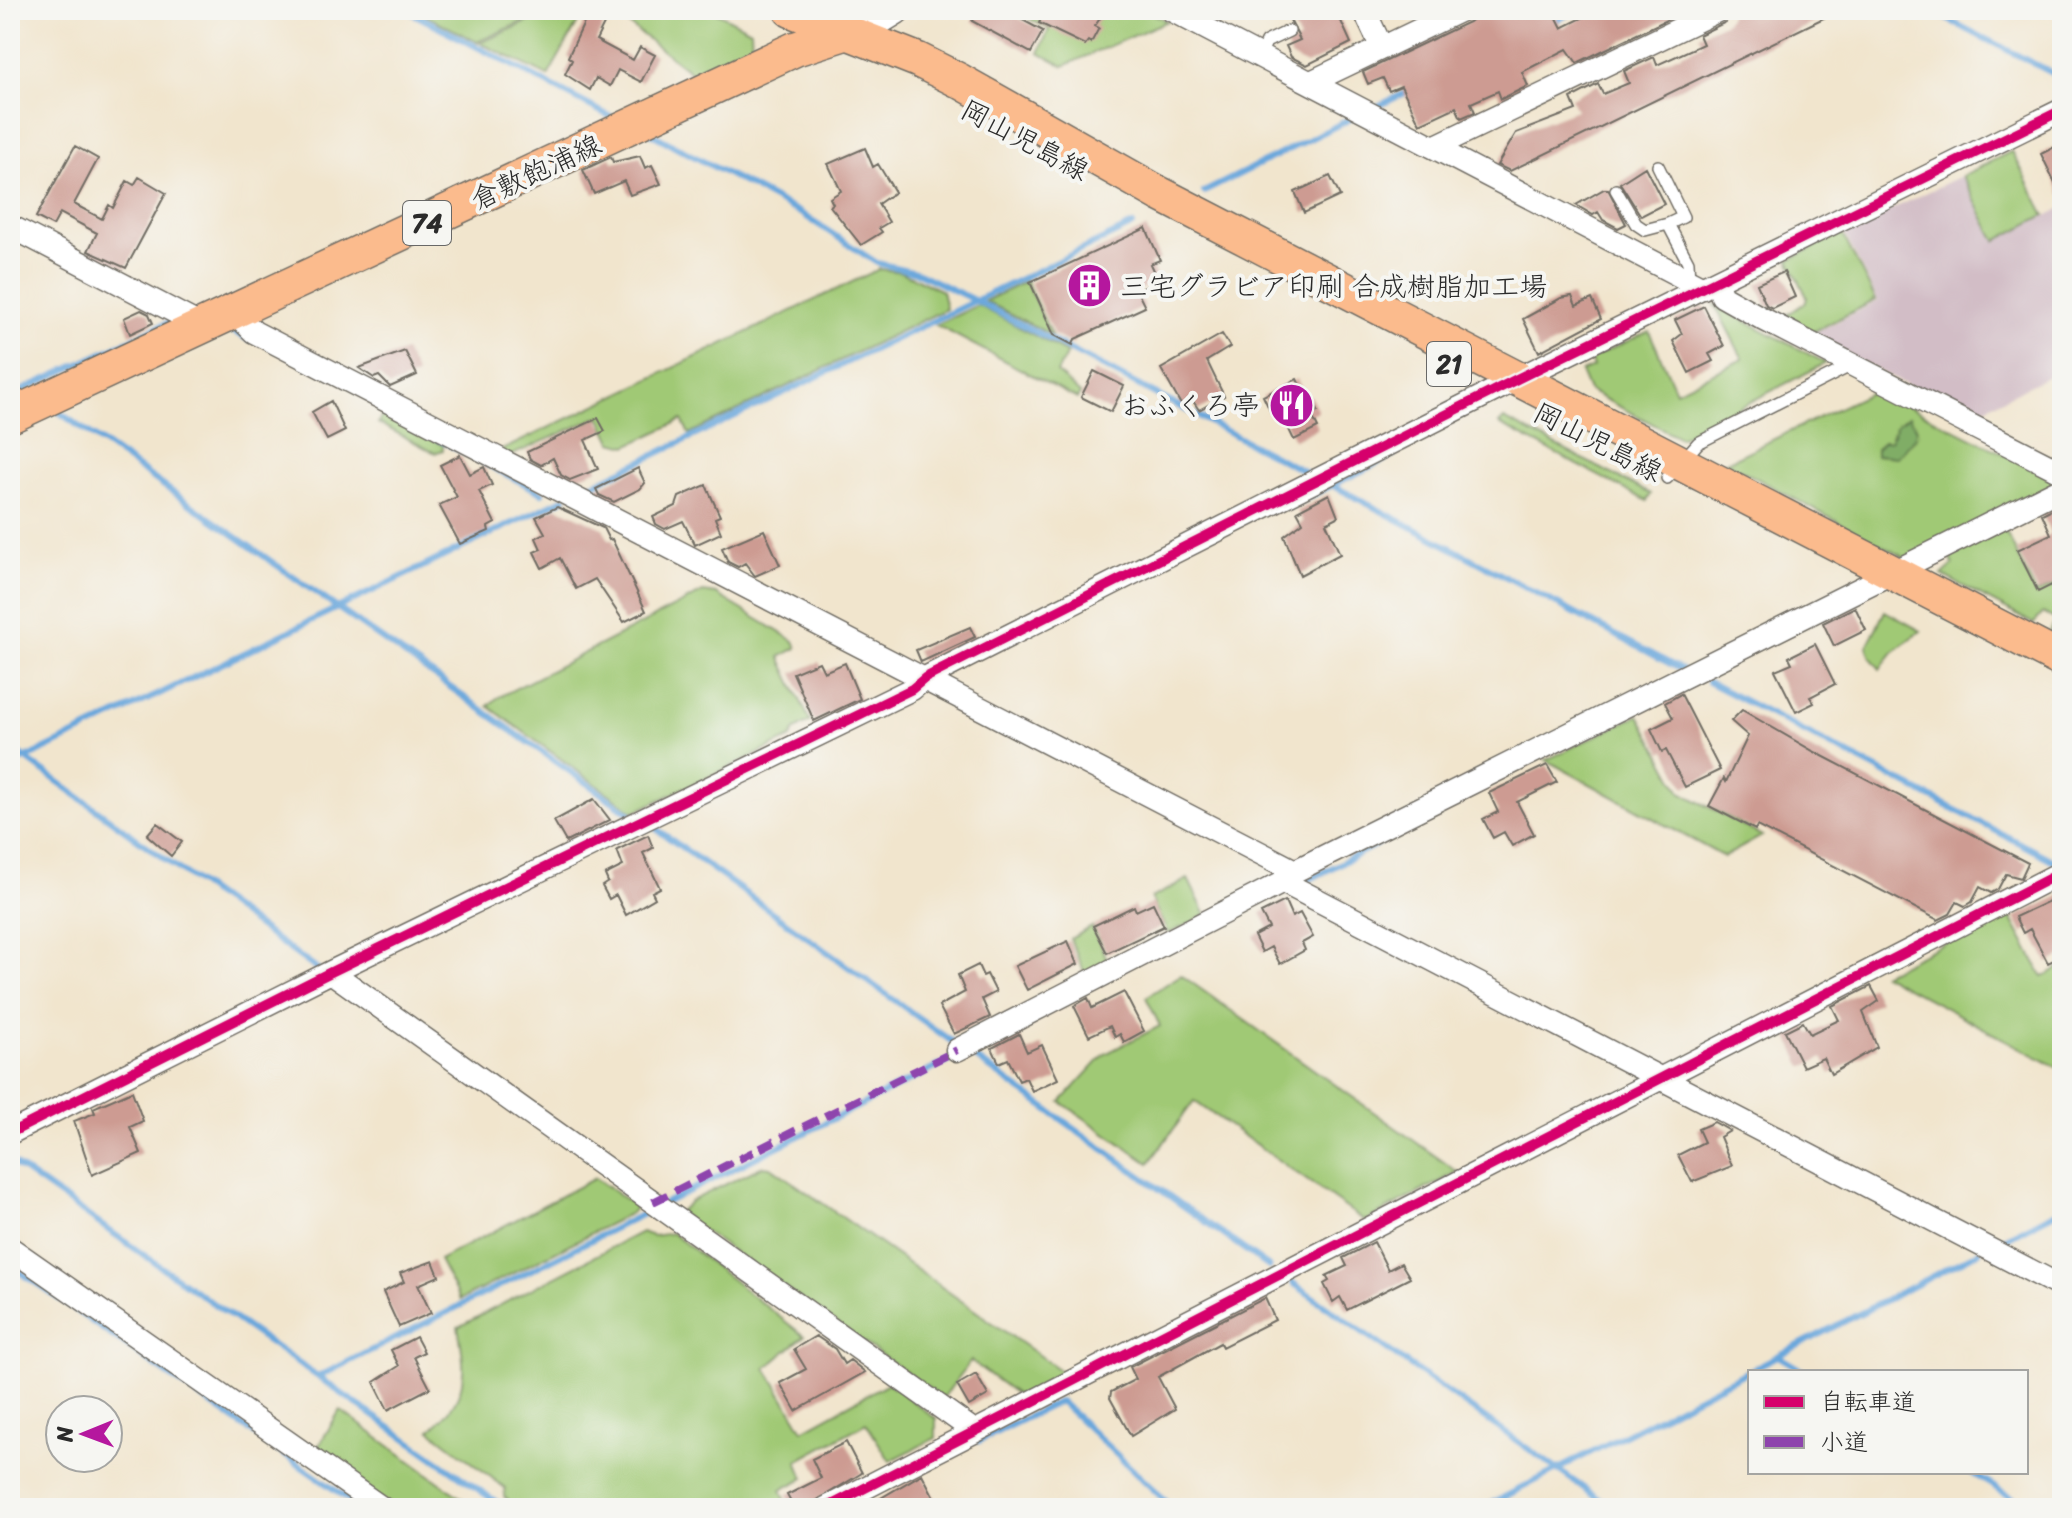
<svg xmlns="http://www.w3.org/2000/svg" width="2072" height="1518" font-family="Sriracha,'Klee One',sans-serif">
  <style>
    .industrial { fill: #d2bdc6 }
    .green { fill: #a0c975; stroke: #667a50; stroke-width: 2 }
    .forest { fill: #80ad66; stroke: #566c48; stroke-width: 2 }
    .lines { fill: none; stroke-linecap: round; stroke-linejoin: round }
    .stream { stroke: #6aa7dc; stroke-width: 6 }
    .building { fill: #cd9b92 }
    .service-casing { stroke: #706c64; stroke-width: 14 }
    .minor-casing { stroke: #706c64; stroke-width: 25 }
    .tertiary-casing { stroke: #706c64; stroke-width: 31 }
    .primary-casing { stroke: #706c64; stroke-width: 37 }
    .service { stroke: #fff; stroke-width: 11 }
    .minor { stroke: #fff; stroke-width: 22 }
    .tertiary { stroke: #fff; stroke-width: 28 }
    .primary { stroke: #fbbb8d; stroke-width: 34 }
    .quiet { stroke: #8e44ad; stroke-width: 8; stroke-dasharray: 16 8; stroke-linecap: butt }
    .cycleway-casing { stroke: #f6f6f2; stroke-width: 15 }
    .cycleway { stroke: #d6006c; stroke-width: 10 }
    .labels { text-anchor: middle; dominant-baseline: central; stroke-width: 8; stroke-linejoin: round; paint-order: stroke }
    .shield { fill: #f6f6f2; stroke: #686867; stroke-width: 2 }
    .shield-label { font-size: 26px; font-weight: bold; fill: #2b2b2b }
    .street-label { font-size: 28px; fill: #2b2b2b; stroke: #f6f6f2 }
    .poi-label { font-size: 28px; fill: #2b2b2b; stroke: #f6f6f2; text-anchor: start }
  </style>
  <rect width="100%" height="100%" fill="#f6f6f2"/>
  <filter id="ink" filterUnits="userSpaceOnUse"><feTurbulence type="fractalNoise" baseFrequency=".0125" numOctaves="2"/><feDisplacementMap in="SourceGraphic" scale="16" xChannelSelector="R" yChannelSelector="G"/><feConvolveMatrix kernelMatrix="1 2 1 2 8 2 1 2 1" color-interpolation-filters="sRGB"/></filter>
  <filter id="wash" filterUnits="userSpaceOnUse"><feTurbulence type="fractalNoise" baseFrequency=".006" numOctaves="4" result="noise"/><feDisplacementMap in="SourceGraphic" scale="32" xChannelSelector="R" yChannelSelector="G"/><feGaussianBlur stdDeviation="1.8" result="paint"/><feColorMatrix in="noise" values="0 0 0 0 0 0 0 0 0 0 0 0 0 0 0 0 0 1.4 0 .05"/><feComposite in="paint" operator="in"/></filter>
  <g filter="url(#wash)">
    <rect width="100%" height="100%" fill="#f1e5cd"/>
    <path class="industrial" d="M1961,176L1995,241L2062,208V369L1970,416L1809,336L1878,301L1844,232Z"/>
    <path class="green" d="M415,10H549L477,42Z
      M555,10H585L548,76L480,43Z
      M610,10H712L751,30L752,48L692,73Z
      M1013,10H1146L1167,21L1064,66L1039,53L1049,29Z
      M2012,151L2045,215L1996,241L1962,176Z
      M1842,233L1876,300L1805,336L1796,331L1787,315L1806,302L1807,297L1789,260Z
      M879,269L902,272L942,291L946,309L689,434L682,420L627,446L612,442L600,416L508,457L498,452Z
      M1026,281L1051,335L985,301Z
      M978,305L1067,353L1057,373L1080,394L1077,399L936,325Z
      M1715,305L1826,363L1680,438L1589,391L1581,372L1593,367L1590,359L1649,331L1676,391L1743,359Z
      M1876,390L2060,482L1907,559L1726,462Z
      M383,414L443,445V450L435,453L378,423Z
      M1504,419L1651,494L1647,501L1499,424Z
      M2005,530L2036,594L2062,581V636L2050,631L2056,620L2043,613L2034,624L1942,575L1953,565L1950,556Z
      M703,592L716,594L794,641L797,648L780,657L810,721L794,731L791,738L634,812L488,706L497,698Z
      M1885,611L1921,631L1893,652L1880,669L1871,658L1867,646Z
      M1639,715L1681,792L1762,836L1724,857L1546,760Z
      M1188,879L1206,915L1168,934L1151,898Z
      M2008,912L2043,977L2062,966V1070L1882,974Z
      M1092,927L1109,963L1085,974L1070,939Z
      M1181,975L1458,1172L1365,1221L1194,1101L1149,1163L1061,1102L1105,1054L1160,1026L1146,997Z
      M763,1166L771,1167L1068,1376L1023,1399L971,1361L943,1398L678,1213L691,1201Z
      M595,1178L632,1204L635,1208L631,1213L460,1300L439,1260Z
      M641,1232L653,1236L672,1233L804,1336L766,1368L803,1430L888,1383L936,1419V1438L890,1461L866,1423L797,1461L804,1478L781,1490L789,1508H520L504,1497L505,1488L430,1430C468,1399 467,1373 458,1327Z
      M340,1410L475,1508H392L315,1452Z"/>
    <path class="forest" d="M1909,416L1917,429L1916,437L1897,457L1876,455V449L1883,441H1890L1897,424Z"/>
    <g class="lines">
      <path class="stream" d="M406,10L615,119
        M1929,10L2062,78
        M10,14L19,10
        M1552,22L1578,10
        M1372,109L1409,91
        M652,134L802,214L877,263L916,272L976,301L1309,474
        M1204,192L1358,115
        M230,330L248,339
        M10,396L171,321
        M56,410L629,813
        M385,411L542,493
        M1332,485L1682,670
        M575,493L1133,225
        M1288,507L1394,455
        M1708,682L2056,862
        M10,747L318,970
        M10,766L565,498
        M655,828L958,1046
        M1301,884L1457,802
        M967,1052L1269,1267
        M10,1161L505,1508
        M665,1203L959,1056
        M1995,1244L2062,1209
        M10,1265L361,1508
        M1293,1283L1612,1508
        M1778,1356L1805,1372
        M318,1377L655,1208
        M979,1441L1060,1401L1173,1508
        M1970,1472L2029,1508
        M1483,1508L1979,1252"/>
    </g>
    <g id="blocks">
      <path class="building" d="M590,10H611L596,40L633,60L640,47L655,55L641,82L618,70L610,86L596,78L590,90L565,74L572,60L568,57Z
        M978,10H1004L1043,31L1031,53L972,21Z
        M1045,10H1093L1102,15L1095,26L1099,28L1091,43L1088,41L1085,45L1039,23Z
        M1285,10H1336L1351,43L1307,65L1291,57L1286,46L1300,40Z
        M1483,10H1553L1562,28L1598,10H1687L1577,63L1567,49L1522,72L1528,86L1501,99L1498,91L1471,103L1475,112L1461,118L1456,107L1420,124L1401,86L1389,91L1383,78L1368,84L1363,72L1469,22Z
        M1733,10H1840L1510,171L1497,165L1516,133L1576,110L1571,98L1598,84L1603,94L1629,83L1624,71L1654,57L1657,65L1703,44L1699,35L1726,22Z
        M2062,143V197L2041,154Z
        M75,146L98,159L74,204L102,219L109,205L113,208L127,181L134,185L139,177L166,193L126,268L88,251L97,233L60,213L53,226L36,217Z
        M865,148L873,167L878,164L895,192L878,204L889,222L879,228L882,232L861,245L830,206L833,204L830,198L841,191L828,164Z
        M640,156L645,168L652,165L661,184L630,195L624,181L594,194L583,170L611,157L613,162Z
        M1645,167L1664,204L1641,216L1620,183Z
        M1330,176L1340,196L1304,213L1295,192Z
        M1604,189H1608L1626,224L1618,228L1603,220L1598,212L1593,215L1576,205Z
        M1146,228L1160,260L1150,264L1158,281L1137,291L1145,307L1075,339L1073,345L1054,335L1030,282Z
        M1784,272L1795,297L1772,308L1766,305L1757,284Z
        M1572,296L1576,306L1592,299L1601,319L1539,352L1523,319L1561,298Z
        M1704,306L1724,346L1709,354L1713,361L1689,373L1673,341L1682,334L1675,320Z
        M141,310L149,314L153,323L130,334L124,318Z
        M1222,334L1230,347L1207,361L1224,396L1199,410L1193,401L1185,405L1180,403L1161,369Z
        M405,351L417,375L390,387L379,376L374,378L359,368Z
        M1094,371L1124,386L1111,412L1081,397Z
        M1297,379L1306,398L1311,396L1318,411L1311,414L1318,428L1294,440L1281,413L1273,417L1263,396Z
        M331,401L345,431L327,440L312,412Z
        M598,418L605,431L585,440L598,469L570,480L561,475L553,458L541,465L530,459L527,452Z
        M460,455L470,474L484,467L492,485L479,491L495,523L488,527L489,531L460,544L439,505L457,497L440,465Z
        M638,468L645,483L640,489L614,502L599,495L596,489Z
        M706,485L720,516L715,518L721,533L695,545L683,521L665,529L656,524L653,517L676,506L679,497Z
        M1329,494L1338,517L1326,523L1340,554L1300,575L1284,536L1303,522L1297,511Z
        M2062,504V580L2038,592L2017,550L2051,534L2042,514Z
        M557,507L603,528L609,540L612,539L646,611L624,622L595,579L576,589L560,558L542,568L534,552L541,549L536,538L545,533L536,517Z
        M764,530L780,565L755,576L745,563L738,567L728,562L722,548Z
        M1855,607L1866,630L1834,646L1823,623Z
        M970,627L975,637L921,662L916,650Z
        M1815,644L1835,684L1810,697L1814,703L1796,712L1775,670L1792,663L1789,657Z
        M819,662L824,672L845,663L860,699L814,721L793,673Z
        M1681,694L1720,770L1685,787L1666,750L1662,752L1651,729L1673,718L1665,703Z
        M1742,710L1813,751L2028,863L2021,878L2006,874L1998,889L1991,893L1980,887L1972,902L1965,906L1957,902L1950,914L1938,920L1757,826L1755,830L1709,806L1724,778L1726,782L1748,736L1731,721Z
        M1547,765L1557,782L1517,802L1534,834L1512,846L1504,832L1493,838L1483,819L1498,812L1489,793Z
        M594,799L610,820L566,842L554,821Z
        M157,823L182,842L171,856L147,835Z
        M648,835L653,848L643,853L660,888L652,892L655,898L626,915L616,895L609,899L602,886L608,882L605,875L623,866L617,850Z
        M2062,895V956L2048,963L2030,929L2023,933L2015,917Z
        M1285,901L1292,917L1300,913L1313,937L1302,943L1305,950L1280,964L1271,947L1262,952L1254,936L1269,928L1261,913Z
        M1153,903L1164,926L1107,953L1093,926L1134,906L1136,911Z
        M1068,941L1078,964L1027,990L1015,966Z
        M978,965L983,976L987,974L996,992L982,999L990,1017L954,1034L939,1006L965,992L958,975Z
        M1871,986L1879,1001L1863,1012L1877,1047L1831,1074L1823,1058L1803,1067L1785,1031L1803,1022L1810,1034L1839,1020L1832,1006Z
        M1124,992L1144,1031L1124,1042L1120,1034L1115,1037L1110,1026L1089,1036L1074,1006L1088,998L1092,1008Z
        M1019,1034L1027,1052L1042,1045L1058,1079L1032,1091L1026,1078L1019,1081L1008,1059L999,1063L992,1048Z
        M132,1091L143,1121L130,1127L141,1153L92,1175L74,1121L95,1113L93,1108Z
        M1714,1122L1730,1131L1720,1137L1732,1166L1692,1182L1678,1155L1704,1142L1698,1129Z
        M1374,1242L1388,1270L1401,1263L1410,1278L1347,1310L1340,1297L1333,1302L1324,1284L1329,1281L1326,1276L1347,1266L1343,1258Z
        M433,1261L439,1276L418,1285L431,1313L399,1327L383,1292L404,1282L400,1273Z
        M1265,1298L1275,1320L1222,1347L1220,1343L1158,1377L1175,1409L1131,1436L1110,1398L1111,1392L1136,1379L1130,1367Z
        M816,1336L835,1349L844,1364L850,1360L865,1372L796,1411L780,1383L806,1369L794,1349Z
        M416,1337L424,1352L414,1357L430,1388L388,1410L374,1382L399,1366L391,1350Z
        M976,1374L988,1395L969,1406L957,1385Z
        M846,1442L862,1473L814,1502L794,1508L787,1495L821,1478L812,1459Z
        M922,1474L935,1499L917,1508H864Z"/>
    </g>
  </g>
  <g filter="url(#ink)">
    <use href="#blocks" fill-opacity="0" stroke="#706c64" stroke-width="2"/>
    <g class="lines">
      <defs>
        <path id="service" d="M1260,56L1266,42L1289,31
          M1658,166L1683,217L1668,224
          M1616,190L1636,224L1645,230L1668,224L1688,262L1689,281
          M1667,478L1698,443L1852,365"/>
        <path id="minor" d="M1171,10L1703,288
          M1364,10L1382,48
          M1311,82L1461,10
          M1436,146L1719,10
          M10,226L204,327
          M1716,282L1722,296L1763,319L2062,472
          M235,313L254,332L1295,871
          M1283,882L2062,1287
          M331,972L974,1431
          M957,1050L1283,882L1295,871L2062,488
          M10,1133L331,972L912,689L925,678L1517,379L2062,110
          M10,1248L382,1508
          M826,1508L2062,872"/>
        <path id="tertiary" d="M845,33L870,26L896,10"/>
        <path id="primary" d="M791,10L918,60L960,81L1160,194L2062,660
          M10,416L795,49L845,33"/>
      </defs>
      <use href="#service" class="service-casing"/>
      <use href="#minor" class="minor-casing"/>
      <use href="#tertiary" class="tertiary-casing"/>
      <use href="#primary" class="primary-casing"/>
      <use href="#service" class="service"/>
      <use href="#minor" class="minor"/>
      <use href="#tertiary" class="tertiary"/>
      <use href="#primary" class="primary"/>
      <path class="quiet" d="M653,1202L957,1050"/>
      <defs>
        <path id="cycleway" d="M10,1133L331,972L912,689L925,678L1517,379L2062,110
          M826,1508L2062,872"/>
      </defs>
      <use href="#cycleway" class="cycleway-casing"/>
      <use href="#cycleway" class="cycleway"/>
    </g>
  </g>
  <defs>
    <symbol id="building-disc" viewBox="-11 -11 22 22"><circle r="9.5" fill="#b5179e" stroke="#f6f6f2"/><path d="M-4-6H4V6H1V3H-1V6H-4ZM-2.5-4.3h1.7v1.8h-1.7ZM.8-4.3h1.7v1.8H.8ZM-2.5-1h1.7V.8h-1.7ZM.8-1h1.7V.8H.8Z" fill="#fff"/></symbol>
    <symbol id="restaurant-disc" viewBox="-11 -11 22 22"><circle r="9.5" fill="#b5179e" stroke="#f6f6f2"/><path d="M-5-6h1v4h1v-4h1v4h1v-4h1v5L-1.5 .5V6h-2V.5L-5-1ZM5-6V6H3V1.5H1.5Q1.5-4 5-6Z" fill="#fff"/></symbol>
  </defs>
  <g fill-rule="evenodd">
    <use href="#building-disc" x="1064" y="260" width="51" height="51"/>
    <use href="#restaurant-disc" x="1266" y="380" width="51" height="51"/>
  </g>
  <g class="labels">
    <g class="shield">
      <rect x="403" y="201" width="48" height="44" rx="6"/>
      <rect x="1427" y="342" width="44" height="44" rx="6"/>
    </g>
    <g class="shield-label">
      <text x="427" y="223">74</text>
      <text x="1449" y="364">21</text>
    </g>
    <g class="street-label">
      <text transform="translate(1025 140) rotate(28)">岡山児島線</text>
      <text transform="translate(536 172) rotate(-25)">倉敷飽浦線</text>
      <text transform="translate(1598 442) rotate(27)">岡山児島線</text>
    </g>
    <g class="poi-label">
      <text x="1120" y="286">三宅グラビア印刷 合成樹脂加工場</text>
      <text x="1260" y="405" text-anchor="end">おふくろ亭</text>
    </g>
  </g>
  <rect width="2072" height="1518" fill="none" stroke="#f6f6f2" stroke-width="40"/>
  <rect x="1748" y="1370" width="280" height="104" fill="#f6f6f2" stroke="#a5a5a2" stroke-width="2"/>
  <rect x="1764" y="1396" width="40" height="12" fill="#d6006c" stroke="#a5a5a2" stroke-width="2"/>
  <text x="1820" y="1410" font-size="24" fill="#2b2b2b">自転車道</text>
  <rect x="1764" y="1436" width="40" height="12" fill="#8e44ad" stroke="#a5a5a2" stroke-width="2"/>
  <text x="1820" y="1450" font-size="24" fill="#2b2b2b">小道</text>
  <g transform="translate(84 1434) rotate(269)"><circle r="38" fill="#f6f6f2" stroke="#a5a5a2" stroke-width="2"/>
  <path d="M0-6L14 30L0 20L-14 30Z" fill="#b5179e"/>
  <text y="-12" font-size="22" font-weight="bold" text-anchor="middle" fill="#2b2b2b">N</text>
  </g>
</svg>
